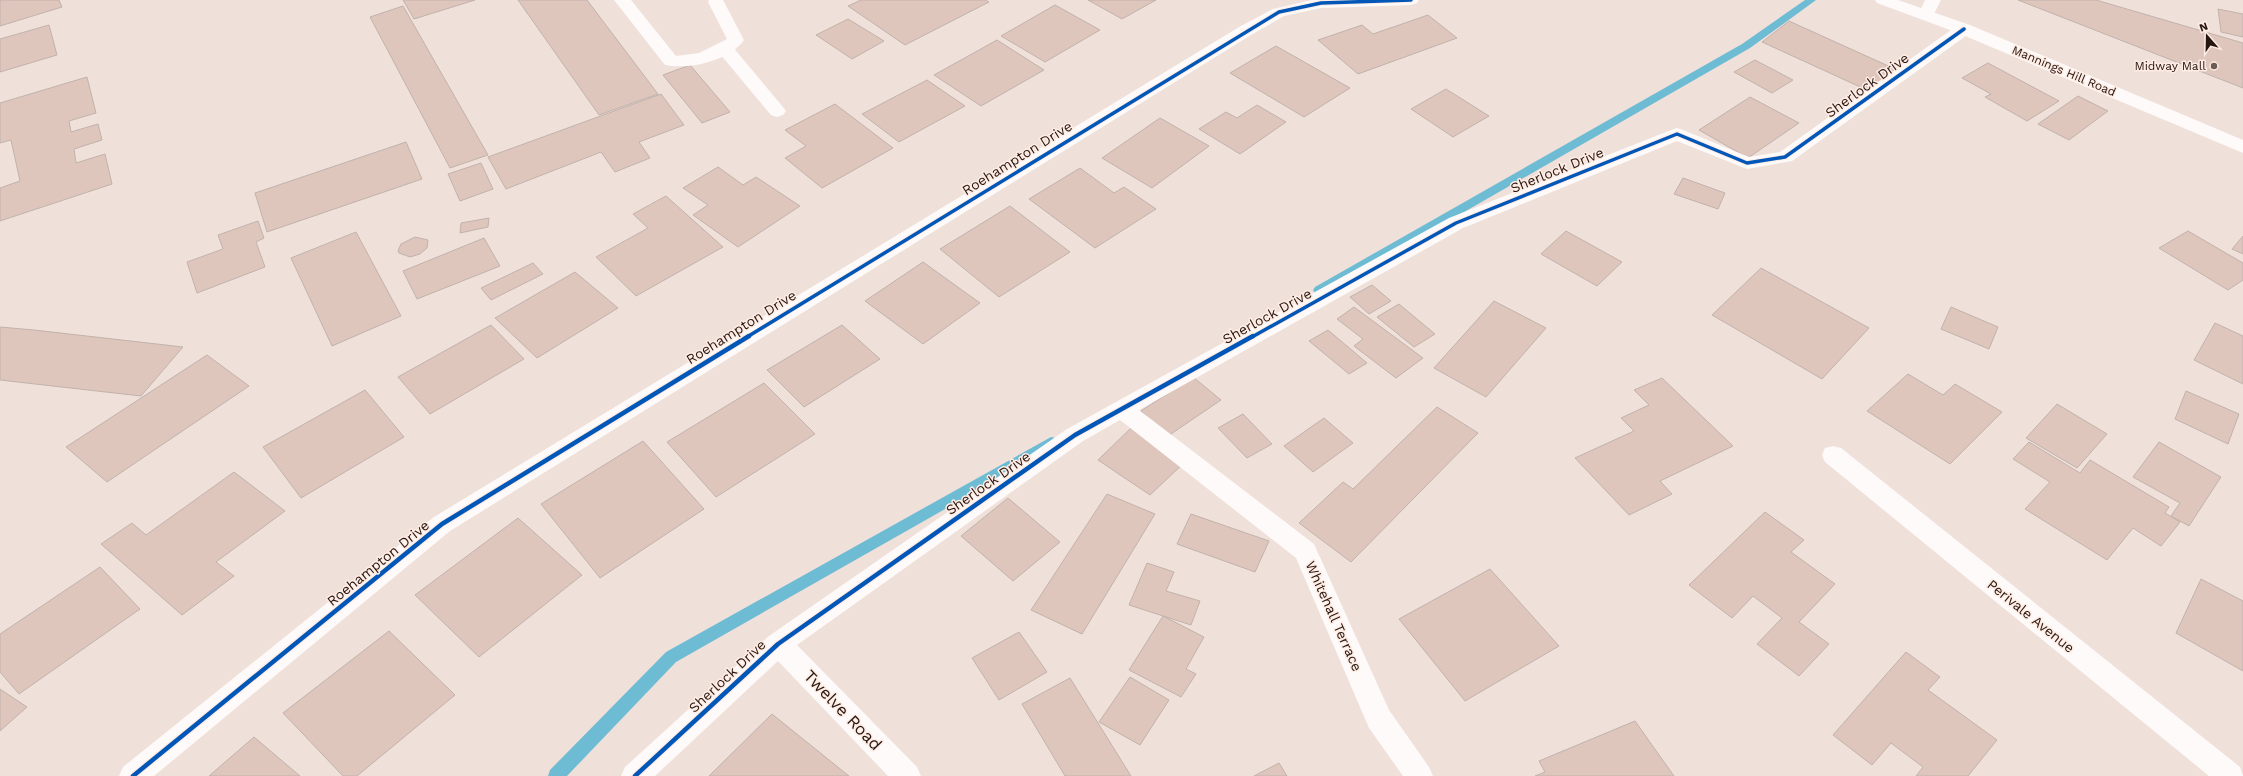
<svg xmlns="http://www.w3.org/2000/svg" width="2243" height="776" font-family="'Work Sans',sans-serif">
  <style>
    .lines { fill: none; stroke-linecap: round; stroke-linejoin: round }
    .stream { fill: #6ebcd4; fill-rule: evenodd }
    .building { fill: #dec6bc; stroke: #c1b2ac }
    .lane { fill: #fdfaf9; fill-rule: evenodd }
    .street { fill: #fdfaf9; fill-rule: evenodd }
    .secondary { fill: #fdfaf9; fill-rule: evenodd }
    .cycleway-far1-casing { stroke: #ffece4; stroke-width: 5.5 }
    .cycleway-casing { stroke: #ffece4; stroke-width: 7 }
    .cycleway-far1 { stroke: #0057b8; stroke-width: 3.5 }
    .cycleway { stroke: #0057b8; stroke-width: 4.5 }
    .poi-dot { fill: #6c5d56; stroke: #ffece4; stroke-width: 1.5 }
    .labels { text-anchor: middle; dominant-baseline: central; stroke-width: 3; stroke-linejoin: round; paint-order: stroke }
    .far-poi-label { font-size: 12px; fill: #25160f; stroke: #ffece4; text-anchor: end }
    .far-street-label { font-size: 12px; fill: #25160f; stroke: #ffece4 }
    .street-label { font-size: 14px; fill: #25160f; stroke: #ffece4 }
    .near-street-label { font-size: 17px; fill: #25160f; stroke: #ffece4 }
  </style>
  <rect width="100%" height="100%" fill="#f0e0da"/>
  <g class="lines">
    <path class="stream" d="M1805,0H1816L1750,48L1323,293H1315L1313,290L1315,287L1742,44Z
      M1051,437L1056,438L1058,442L1056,446L676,662L567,776H548L550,770L666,652Z"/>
  </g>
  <path class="building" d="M0,0H59L62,7L0,26Z
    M403,0H475L414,19Z
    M518,0H587L658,94L599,115Z
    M861,0H985L989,2L905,45L848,6Z
    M1088,0H1156L1122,19Z
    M2018,0H2096L2243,43V88Z
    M1055,5L1100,30L1045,62L1001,36Z
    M403,6L488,155L450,168L370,17Z
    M2218,9L2243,14V37L2221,32Z
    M1428,15L1457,38L1358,74L1318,40L1362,25L1373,34Z
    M848,19L884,41L852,59L816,35Z
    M1789,21L1895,69L1869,91L1762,42Z
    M49,25L57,55L0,72V39Z
    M997,40L1044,70L981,106L934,75Z
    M1276,46L1350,88L1304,117L1230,73Z
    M1755,60L1793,80L1772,93L1734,72Z
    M1988,63L2059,101L2027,121L1985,97L1991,94L1962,78Z
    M690,65L730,112L702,123L663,75Z
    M87,77L96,113L69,121L71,132L98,124L102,140L74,149L76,163L105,154L112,184L0,221V188L20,181L11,140L0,143V103Z
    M927,80L965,106L899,142L862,114Z
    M1446,89L1489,116L1453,137L1411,109Z
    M661,94L684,125L639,142L650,158L615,172L601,152L506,189L488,157Z
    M2078,96L2108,111L2069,140L2038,124Z
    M1750,97L1799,123L1748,158L1699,130Z
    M835,104L893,148L822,188L785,158L806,146L785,130Z
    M1257,105L1286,122L1240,154L1199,129L1226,112L1237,118Z
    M1160,118L1209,146L1152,188L1102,158Z
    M406,142L422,179L267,232L255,193Z
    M481,163L493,189L460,201L448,174Z
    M718,167L743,185L756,177L800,206L738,247L693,215L708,205L683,188Z
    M1080,168L1114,193L1124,187L1156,209L1095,248L1029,199Z
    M1683,178L1725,193L1718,209L1674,194Z
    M666,196L723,247L636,296L596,257L648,228L633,214Z
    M1010,206L1070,252L999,297L940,249Z
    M489,218L488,227L460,233L461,223Z
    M258,221L264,238L256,242L265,267L197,293L187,262L223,249L218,235Z
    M1566,231L1622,262L1597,286L1541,254Z
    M2188,231L2243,263V280L2228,290L2159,248Z
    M356,232L401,316L332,346L291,258Z
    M2243,236V254L2232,249Z
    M415,237L428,240L427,248L420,254L410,257L399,253L398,251L401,244Z
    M484,238L500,266L417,299L403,271Z
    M923,262L980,303L923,344L865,301Z
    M533,263L543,274L491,300L481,288Z
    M1761,268L1869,328L1822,379L1712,315Z
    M575,272L618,308L537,358L495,318Z
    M1372,285L1391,301L1369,314L1350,297Z
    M1494,301L1546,328L1486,397L1434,368Z
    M1399,304L1435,334L1414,347L1377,317Z
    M1354,307L1423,358L1396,378L1354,346L1363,339L1337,319Z
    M1951,307L1998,327L1989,349L1941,329Z
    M2215,323L2243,336V384L2194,360Z
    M491,325L524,359L430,414L398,377Z
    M842,325L880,359L804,407L767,370Z
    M0,327L34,330L183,347L141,396L0,380Z
    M1328,330L1367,363L1349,374L1309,341Z
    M207,355L249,386L107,482L66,447Z
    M1908,374L1943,395L1955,384L2002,412L1950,464L1867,411Z
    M1193,377L1221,400L1168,436L1141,411Z
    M1662,378L1733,446L1660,481L1672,494L1629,515L1575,458L1634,431L1621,418L1649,405L1634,390Z
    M764,383L815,434L716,497L667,442Z
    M365,390L404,437L301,498L263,447Z
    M2186,391L2239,414L2228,444L2175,419Z
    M2057,404L2107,434L2077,468L2026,438Z
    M1437,407L1478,433L1351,562L1299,523L1343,482L1353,489Z
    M1243,414L1272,444L1247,458L1218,428Z
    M1324,418L1353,443L1313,472L1284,446Z
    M1132,427L1185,462L1150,495L1098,460Z
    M643,441L704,509L600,578L541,504Z
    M2029,442L2080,473L2090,460L2169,507L2165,513L2180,522L2161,546L2133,528L2107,560L2025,509L2050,482L2013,459Z
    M2159,442L2221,477L2189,526L2171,516L2180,503L2133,477Z
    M234,472L285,511L216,562L234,576L182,615L101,544L132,523L146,535Z
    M1107,494L1155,514L1082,634L1031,610Z
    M1008,498L1060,542L1013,581L961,536Z
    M1765,512L1804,540L1791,552L1835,584L1799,622L1829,644L1799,676L1757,644L1782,618L1753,596L1732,618L1689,585Z
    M1191,514L1269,541L1255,572L1177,544Z
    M518,518L582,575L479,657L415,595Z
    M1147,563L1174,572L1166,591L1200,601L1191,625L1129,605Z
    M100,567L140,609L19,694L0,672V634Z
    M1490,569L1559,646L1465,701L1399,619Z
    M2201,579L2243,601V671L2176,633Z
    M1163,616L1204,637L1186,669L1196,674L1181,697L1129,670Z
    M389,631L455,695L357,776H343L283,713Z
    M1019,632L1047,672L999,700L972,658Z
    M1906,652L1940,677L1928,690L1997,740L1968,776H1916L1923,767L1891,743L1872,765L1833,735Z
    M1130,677L1169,700L1140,745L1099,722Z
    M1070,678L1131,776H1065L1022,704Z
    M0,689L27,707L0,731Z
    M772,714L849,776H709Z
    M1635,721L1674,776H1535L1545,772L1539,761Z
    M254,737L300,776H209Z
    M1279,763L1287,776H1254Z"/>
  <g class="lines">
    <path class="lane" d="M726,45L732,46L783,107L786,111L783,115L777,117L771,115L720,54L718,50L720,46Z"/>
    <path class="street" d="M614,0H631L676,56L699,53L727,39L708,2L709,0H723L744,40C730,61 688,70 665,65Z
      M1925,0H1941L1932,18H1920L1918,15Z
      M1964,24L1970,25L1972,29L1970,33L1792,161L1747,169L1677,141L1463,228L1139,410L1314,544L1389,710L1429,767L1433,776H1403L1369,728L1296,558L1120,420L1083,441L797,645L917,767L921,776H888L778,661L655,776H621L625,767L769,636L1067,429L1449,218L1671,130L1677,128L1683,130L1749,157L1780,152L1958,25Z
      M1833,446L1841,448L2240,767L2243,776H2209L1825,462L1822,455L1825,448Z"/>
    <path class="secondary" d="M1312,0H1419L1417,3L1411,5L1321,8L1284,16L1251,35L450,531L154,776H119L123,767L434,517L1239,27L1273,9Z
      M1875,0H1898L1970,25L2243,140V153L1958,33L1877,3Z"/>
    <defs>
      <path id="cycleway-far1" d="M747,337L1279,12L1321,3L1411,0
        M1252,337L1456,223L1677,134L1747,163L1785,157L1964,29"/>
      <path id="cycleway" d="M133,776L442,524L749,336
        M635,776L778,644L1075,435L1253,336"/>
    </defs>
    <use href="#cycleway-far1" class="cycleway-far1-casing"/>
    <use href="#cycleway" class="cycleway-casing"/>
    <use href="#cycleway-far1" class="cycleway-far1"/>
    <use href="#cycleway" class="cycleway"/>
  </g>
  <circle class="poi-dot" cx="2214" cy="66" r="4"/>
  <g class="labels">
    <g class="far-poi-label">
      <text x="2206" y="66">Midway Mall</text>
    </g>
    <g class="far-street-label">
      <text transform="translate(2064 71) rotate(23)">Mannings Hill Road</text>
    </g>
    <g class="street-label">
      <text transform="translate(1867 85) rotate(-36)">Sherlock Drive</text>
      <text transform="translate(1017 158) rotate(-32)">Roehampton Drive</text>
      <text transform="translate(1557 170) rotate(-22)">Sherlock Drive</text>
      <text transform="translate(1267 316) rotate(-29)">Sherlock Drive</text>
      <text transform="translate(741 327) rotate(-32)">Roehampton Drive</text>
      <text transform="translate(988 483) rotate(-35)">Sherlock Drive</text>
      <text transform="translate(378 563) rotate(-39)">Roehampton Drive</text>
      <text transform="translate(1334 616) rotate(66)">Whitehall Terrace</text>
      <text transform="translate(2031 616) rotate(39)">Perivale Avenue</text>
      <text transform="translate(727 676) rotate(-43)">Sherlock Drive</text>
    </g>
    <g class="near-street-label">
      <text transform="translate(843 710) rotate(46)">Twelve Road</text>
    </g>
  </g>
  <g transform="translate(2207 36) rotate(340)" stroke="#ffece4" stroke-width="3" paint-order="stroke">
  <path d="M0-3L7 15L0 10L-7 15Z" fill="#25160f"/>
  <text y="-6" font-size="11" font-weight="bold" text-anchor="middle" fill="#25160f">N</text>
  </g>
</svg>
